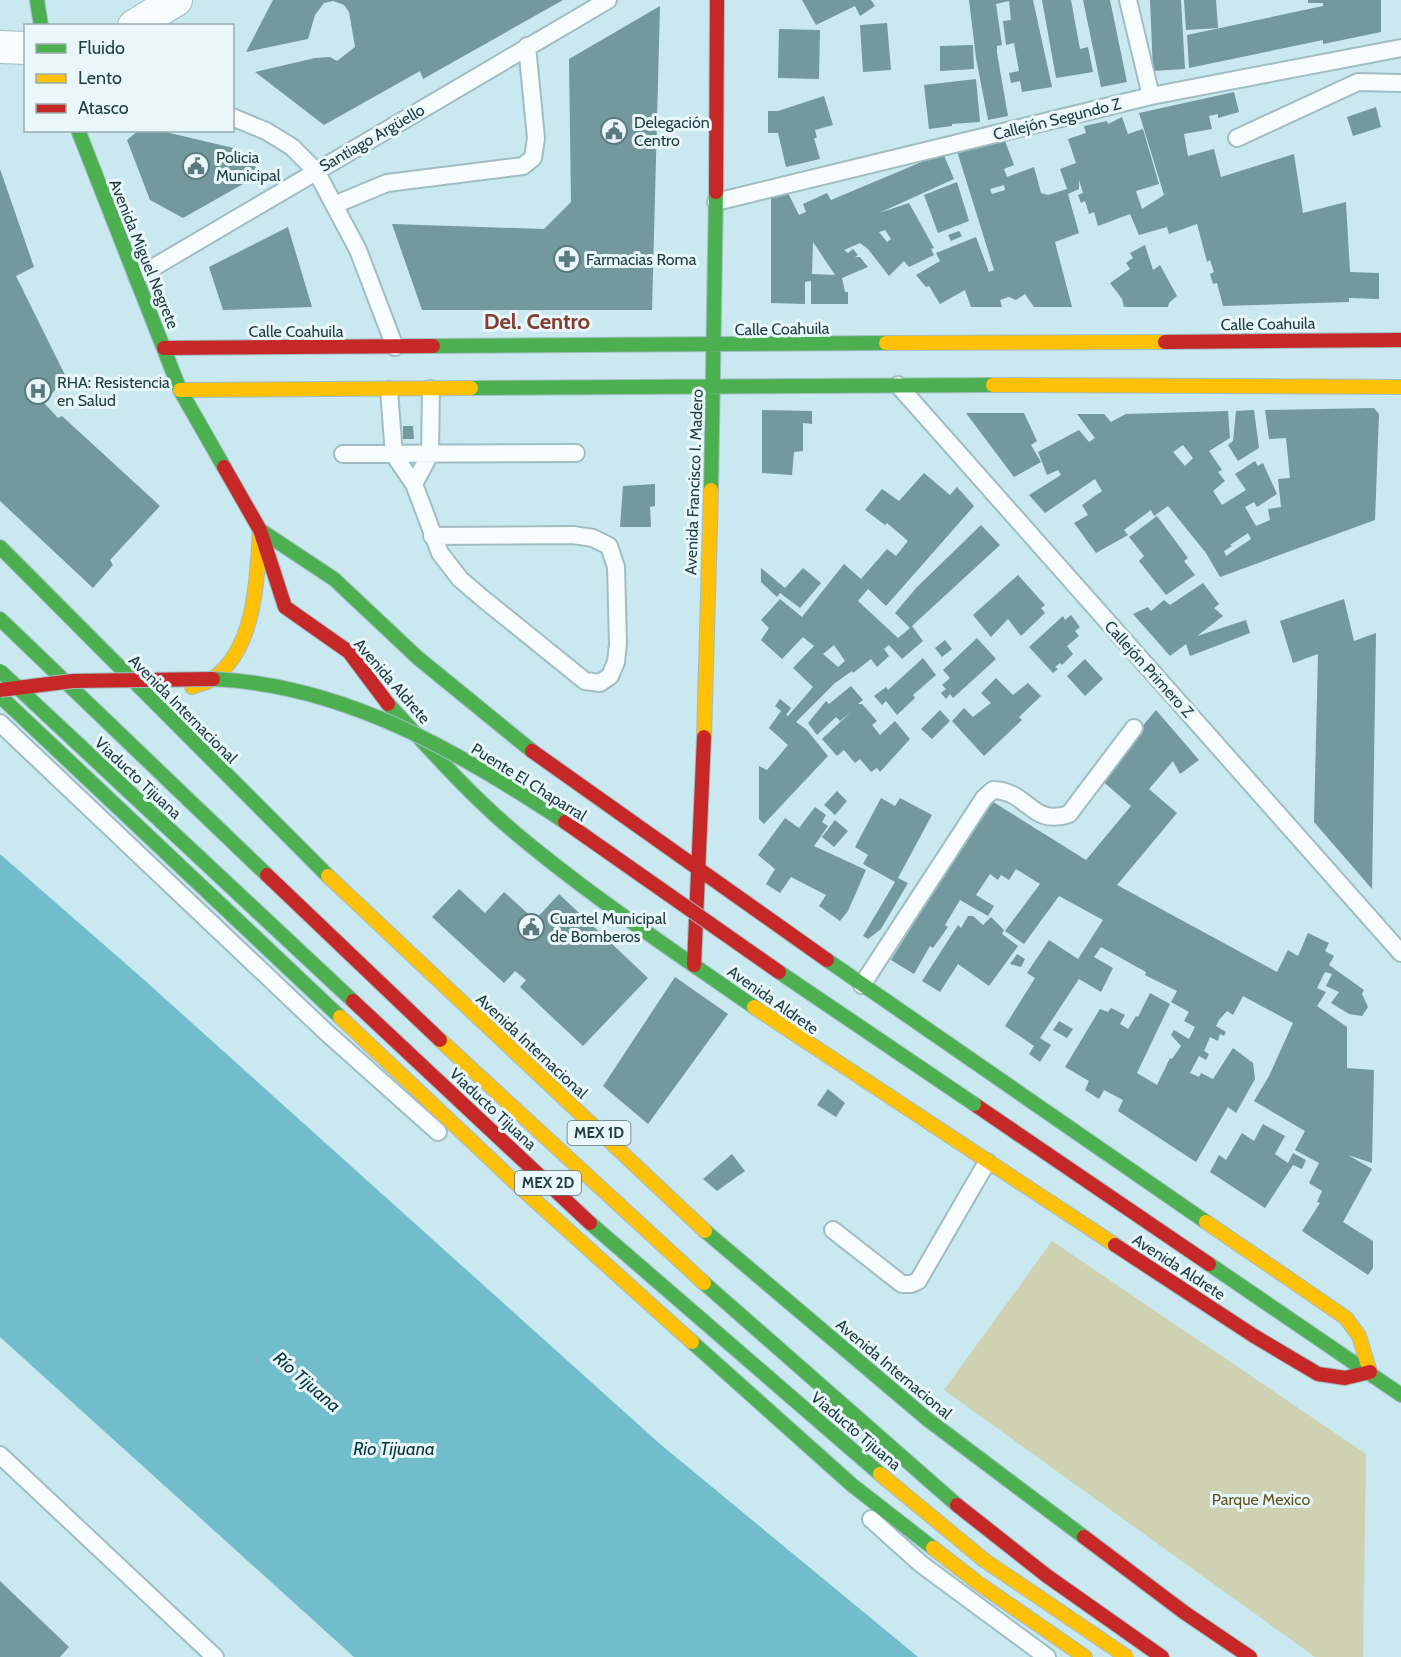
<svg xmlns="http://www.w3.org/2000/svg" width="1401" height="1657" font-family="Cabin,sans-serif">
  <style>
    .green { fill: #ced1b2 }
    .water { fill: #72bdcb }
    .building { fill: #73989e; fill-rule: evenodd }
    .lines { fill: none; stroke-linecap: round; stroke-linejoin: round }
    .lane-casing { stroke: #a1bdc3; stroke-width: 20 }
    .street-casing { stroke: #a1bdc3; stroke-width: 34 }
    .fast-casing { stroke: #a1bdc3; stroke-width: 16 }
    .slow-casing { stroke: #a1bdc3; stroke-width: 16 }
    .jam-casing { stroke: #a1bdc3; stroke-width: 16 }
    .lane { stroke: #f7fcfd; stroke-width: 16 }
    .street { stroke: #f7fcfd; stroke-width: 32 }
    .fast { stroke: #4caf50; stroke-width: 14 }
    .slow { stroke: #ffc107; stroke-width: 14 }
    .jam { stroke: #c62828; stroke-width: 14 }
    .fast-bridge-casing { stroke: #a1bdc3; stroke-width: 16; stroke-linecap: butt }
    .slow-bridge-casing { stroke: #a1bdc3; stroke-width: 16; stroke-linecap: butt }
    .jam-bridge-casing { stroke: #a1bdc3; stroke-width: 16; stroke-linecap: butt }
    .fast-bridge { stroke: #4caf50; stroke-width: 14 }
    .slow-bridge { stroke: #ffc107; stroke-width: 14 }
    .jam-bridge { stroke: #c62828; stroke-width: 14 }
    .labels { text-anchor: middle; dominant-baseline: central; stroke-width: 6; stroke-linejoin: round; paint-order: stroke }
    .shield { fill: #e9f7fa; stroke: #5c767b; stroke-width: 1.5 }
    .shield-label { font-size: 15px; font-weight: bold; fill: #203e44 }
    .street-label { font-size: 16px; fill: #203e44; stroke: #e9f7fa }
    .poi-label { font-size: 16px; fill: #203e44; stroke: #e9f7fa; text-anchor: start }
    .park-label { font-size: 16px; fill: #62531f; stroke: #e9f7fa }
    .water-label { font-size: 18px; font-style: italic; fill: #07343c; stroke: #e9f7fa }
    .district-label { font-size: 22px; font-weight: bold; fill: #833d2f; stroke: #e9f7fa }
  </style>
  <rect width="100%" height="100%" fill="#c9e8ef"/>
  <path class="green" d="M1052,1241L1366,1454L1363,1657H1315L944,1390Z"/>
  <path class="water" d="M0,854L142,978L660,1444L918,1657H354L0,1337Z"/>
  <path class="building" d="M273,0H563L423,79L420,71L324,125L255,72L315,58L330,57L337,61L355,47L349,12L344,5L333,1L324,3L315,15L308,39L246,52Z
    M802,0H871L875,6L860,16L855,6L816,25Z
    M969,0H1033L1052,87L1022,92L1020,81L1011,83L1009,73L1019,71L1014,43L1006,45L1003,21L1011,20L1009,1L996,4L1002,45L997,46V53L1008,116L988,120L976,58Z
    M1042,0H1071L1080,49L1088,47L1093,72L1056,78Z
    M1083,0H1110L1127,82L1101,87Z
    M1150,0H1181L1185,69L1153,71Z
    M1184,0H1216L1218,28L1186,30Z
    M1308,0H1381V32L1323,44V40L1189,68L1187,35L1323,6V3H1308Z
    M660,6L652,310H422L392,224L544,229L571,202L569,59Z
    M887,23L891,70L863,72L860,25Z
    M779,29L820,30L819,79L778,78Z
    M973,45L974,69L940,71V46Z
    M976,79L980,122L952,124V126L929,129L924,85Z
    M1234,92L1239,112L1218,118V114L1209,116L1212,129L1184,134L1188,156L1214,149L1221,177L1294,154L1303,213L1346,202L1350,272L1379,273V299L1349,298V302L1223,306L1217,283L1213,284L1210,274L1214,272L1210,260L1207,262L1197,224L1169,234L1167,227L1139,235L1130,214L1098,226L1094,212L1089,214L1085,201L1081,203L1078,195L1083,193L1079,180V189L1068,194L1079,233L1055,242L1072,307H1034L1025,294L1016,300L1009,297L1000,300L1002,307H971L965,290L940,304L929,286L926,287L916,275L940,261L936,253L976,237L989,272L994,270L957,151L1005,141L1014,165L1004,169L1007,177L1034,167L1041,193L1048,195L1067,189L1060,169L1076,163L1068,139L1086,133L1084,126L1107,121L1108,124L1122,117L1128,134L1143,129L1159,184L1136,191L1142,209L1164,195L1139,113ZM1004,185L1005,190L992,194L990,189Z
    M824,96L833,125L815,130L817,138H814L820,159L786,167L778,133H768V111H778Z
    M1376,107L1381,127L1353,136L1347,117Z
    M139,130H157L242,150V157H248L261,174L183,218L150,200L127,140Z
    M943,153L954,179L879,213L909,203L934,248L931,249L934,255L909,267L904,261L889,276L868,249L860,243L844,250L848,253L853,249L858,255L855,257H860L868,267L842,278L845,292H848V304H811V281L805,282V304L771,303V197L788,193L799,215L806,212L803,204L827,193L831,200ZM885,230L891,239L887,242L879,232ZM813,242L835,275L812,274Z
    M0,169L34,267L16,276L66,377L44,403L58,418L62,416L160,506L110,560L113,565L93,588L0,501Z
    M957,182L969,221L938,233L924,195Z
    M288,227L312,307L223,310L209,267Z
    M959,231L962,236L951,241L948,235Z
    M1145,245L1153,270L1160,265L1177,296L1169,303L1168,307H1124L1122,299L1110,283L1130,269L1126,263L1133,258L1130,253Z
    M1374,408L1379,414L1375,520L1220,577L1206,553L1168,506L1154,516L1151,510L1124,530L1128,535L1096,553L1074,523L1088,515L1082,505L1102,491L1095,479L1045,513L1029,495L1061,475L1058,470L1047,475L1038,452L1079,430L1089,442L1095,438L1077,414H1104L1111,422L1126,414L1228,411L1230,438L1209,451L1222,470L1218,472L1225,481L1213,491L1222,505L1246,490L1235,474L1255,461L1258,466L1263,463L1277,494L1257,507L1254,502L1245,507L1256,526L1270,520L1268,509L1281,507L1278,479L1290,478L1286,438L1269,439L1265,410ZM1183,445L1193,458L1185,466L1173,452ZM1248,533L1251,539L1226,556L1224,551L1232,546L1230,545Z
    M762,410L812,411V424L803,423V451L794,452L792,475L762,473Z
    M1254,410L1259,448L1238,461L1228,445L1233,441L1236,411Z
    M966,413H1024L1037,441L1031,445L1041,462L1014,477Z
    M403,426H413L414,439H403Z
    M924,473L950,495L957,487L974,506L886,606L868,589L858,601L898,638L910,628L895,613L917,587L981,525L1000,545L912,626L923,641L902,659L889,645L884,649L889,656L877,667L871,659L853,673L852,671L835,683L796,722L806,729L828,756L764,824L759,819V766L767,770L788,745L769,728L781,711L775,706L780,699L791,708L786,715L788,716L813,687L793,668L814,646L803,637L782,659L761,640L769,628L761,620L780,599L802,617L844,564L861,579L887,549L896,556L908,541L887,523L885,525L865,510L882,489L899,501ZM834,645L845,661L838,667L823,654Z
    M655,484V506L650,507L651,527H620L623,486Z
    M1157,516L1188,558L1184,561L1195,575L1166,595L1139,561L1144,556L1129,537Z
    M761,568L785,588L803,568L821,583L800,608L780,593L777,597L761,582Z
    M1018,575L1045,605L1041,608L1045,613L1021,636L1008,619L991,637L973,615Z
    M1203,583L1219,604L1214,608L1223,616L1197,636L1246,620L1250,633L1190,656L1186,644L1170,656L1133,614L1148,607L1151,611L1164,600L1170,605Z
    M1344,599L1354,641L1376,633L1372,889L1314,822L1318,654L1293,663L1280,621Z
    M1071,615L1080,627L1075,631L1079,636L1067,646L1073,654L1062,665L1060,663L1055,667L1058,669L1053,673L1029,647L1063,616L1065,620Z
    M977,638L996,659L953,698L950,694L946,699L941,693L946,689L942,685L950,678L943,670Z
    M945,640L952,649L942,657L935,648Z
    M923,658L936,675L913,695L915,698L897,715L886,701L882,705L874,696L886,687L888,690Z
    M1085,659L1103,679L1085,696L1067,676Z
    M996,678L1013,695L1028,683L1041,696L1019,717L1022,720L984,756L952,721L964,708L973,717L987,706L991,703L981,693Z
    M851,686L863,700L858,704H862L877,721L872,725L880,735L895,721L910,739L880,772L877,768L871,772L860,759L855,763L844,750L837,756L822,739L851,712L840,721L836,717L817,735L808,723L826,701L829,704Z
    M940,710L950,721L932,739L921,729Z
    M1156,710L1199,760L1180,774L1173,761L1149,789L1177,813L1117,885L1277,972L1288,950L1298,956L1308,933L1329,943L1325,951L1334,956L1329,965L1364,990L1362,994L1368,1007L1362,1016L1349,1014L1331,1003L1339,992L1326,986L1332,974L1325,972L1317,988L1326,992L1317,1006L1347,1027V1068L1374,1070L1372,1163L1348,1155L1372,1169L1343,1222L1373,1241V1268L1368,1275L1302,1231L1320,1203L1317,1202L1322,1191L1309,1183L1319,1163L1295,1150L1305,1131L1254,1101L1269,1076L1293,1023L1243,996L1233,1015L1227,1011L1219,1020L1216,1026L1226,1032L1224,1036L1220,1034L1218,1041L1210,1037L1204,1051L1209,1054L1206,1060L1199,1056L1190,1073L1199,1077L1201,1073L1213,1079L1233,1048L1253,1063L1255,1079L1236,1113L1228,1107L1196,1162L1118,1111L1123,1100L1104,1090L1099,1099L1085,1090L1089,1081L1065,1067L1100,1009L1108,1012L1111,1008L1125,1015L1120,1024L1128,1029L1136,1016L1138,1017L1150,993L1170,1004L1137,1073L1157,1085L1170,1058L1172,1059L1181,1046L1171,1035L1174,1030L1189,1039L1195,1027L1184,1021L1189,1012L1171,1002L1177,991L1145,975L1146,972L1101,947L1094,957L1113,968L1101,992L1079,979L1040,1038L1051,1045L1040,1062L1029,1054L1034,1046L1005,1026L1035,978L1027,973L1049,940L1078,959L1103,920L1059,896L1024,944L1005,931L1040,884L1016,869L1009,880L1001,875L998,880L990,874L976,895L994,906L988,916L960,900L945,925L948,927L933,948L930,946L914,974L891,960L990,800L1086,860L1131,806L1099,778Z
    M837,791L847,801L835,815L824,805Z
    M881,798L895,806L900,798L932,815L898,878L908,883L881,929L868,939L863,936L895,882L863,864L868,855L855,847Z
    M815,807L826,815L822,822L828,826L814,846L866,870L848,911L840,921L819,906L826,895L791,877L780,893L766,884L775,869L758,855L785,818L799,828Z
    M835,820L848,831L834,847L822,837Z
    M459,889L485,913L504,892L535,920L559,894L648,978L583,1046L520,987L526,980L515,971L504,983L432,917Z
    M968,916H973L983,925L991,917L1004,930L1002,934L1018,946L989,986L958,964L940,992L922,981L958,925L961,928Z
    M1017,954L1025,959L1021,967L1010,964Z
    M675,977L728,1014L648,1124L603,1086Z
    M1059,1021L1073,1029L1067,1038L1053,1030Z
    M828,1089L845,1103L836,1117L817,1105Z
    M1263,1124L1285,1136L1275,1154L1288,1163L1293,1153L1306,1160L1302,1169L1293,1165L1265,1208L1210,1172L1219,1155L1226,1160L1242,1133L1254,1141Z
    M732,1154L745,1171L717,1191L703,1179Z
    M0,1581L69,1647L60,1657H0Z"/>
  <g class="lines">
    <defs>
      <path id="lane" d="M1128,0L1151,96
        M232,117L266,131L292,147L316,171L358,250L395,347
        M1237,138L1358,82L1401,83
        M716,202L1151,96L1401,48
        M334,205L387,183L523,166L533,158L536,138L527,46
        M137,277L608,0
        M898,385L1401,953
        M389,390L394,455L414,484L440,553L460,579L481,597L585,681L600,683L610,676L616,662L618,644L616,567L609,546L593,538L573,535L432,536
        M343,454L576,453
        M414,484L430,454L431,389
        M0,723L326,1032L438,1132
        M862,985L984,798L993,790C1029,791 1031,827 1069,814L1134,728
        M833,1230L902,1284H911L918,1281L987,1162
        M0,1455L215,1657
        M871,1519L921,1564L1047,1657"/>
      <path id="street" d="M134,26L176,0
        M0,47L26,48"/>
      <path id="fast" d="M37,0L41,26
        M78,130L180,390L224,467
        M433,346L886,343
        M471,388L993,385
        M711,490L716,192
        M260,530L334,579L418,658L532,751
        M0,547L328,876
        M0,619L267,875
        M0,696L340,1017
        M388,704C428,747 468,793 513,831C589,895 672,950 754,1007
        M827,960L1206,1222
        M705,1231L927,1419L1084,1537
        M1209,1264L1401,1395
        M704,1283L957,1505
        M692,1342L852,1485L933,1548"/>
      <path id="slow" d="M886,343L1165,342
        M993,385L1401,387
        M180,390L471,388
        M192,687C199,684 208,683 214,678C256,647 257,578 260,530
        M704,737L711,490
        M328,876L705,1231
        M754,1007L1115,1245
        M340,1017L521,1188L692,1342
        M440,1040L704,1283
        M1206,1222L1346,1318L1359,1336L1370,1372
        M933,1548L978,1583L1085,1657"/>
      <path id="jam" d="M716,192L717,0
        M1165,342L1401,340
        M164,348L433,346
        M224,467L260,530L285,607L349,652L388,704
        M532,751L827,960
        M267,875L440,1040
        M694,965L704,737
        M974,1104L1209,1264
        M1115,1245L1254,1336L1318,1374L1345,1378L1370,1372
        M957,1505L1047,1576L1162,1657
        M1084,1537L1185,1613L1250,1657"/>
    </defs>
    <use href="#lane" class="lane-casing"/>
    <use href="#street" class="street-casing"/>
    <use href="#fast" class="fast-casing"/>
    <use href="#slow" class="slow-casing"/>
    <use href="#jam" class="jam-casing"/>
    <use href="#lane" class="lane"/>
    <use href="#street" class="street"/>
    <use href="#fast" class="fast"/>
    <use href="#slow" class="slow"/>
    <use href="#jam" class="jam"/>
    <defs>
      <path id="fast-bridge" d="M0,671L353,1001
        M213,679C344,685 458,751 565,822
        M779,972L974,1104
        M590,1223L880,1474"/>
      <path id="slow-bridge" d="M880,1474L984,1560L1127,1657"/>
      <path id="jam-bridge" d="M0,690L73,681L213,679
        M565,822L779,972
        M353,1001L590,1223"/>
    </defs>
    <use href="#fast-bridge" class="fast-bridge-casing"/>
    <use href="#slow-bridge" class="slow-bridge-casing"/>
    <use href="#jam-bridge" class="jam-bridge-casing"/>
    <use href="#fast-bridge" class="fast-bridge"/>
    <use href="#slow-bridge" class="slow-bridge"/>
    <use href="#jam-bridge" class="jam-bridge"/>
  </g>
  <defs>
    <symbol id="civic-ring" viewBox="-11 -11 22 22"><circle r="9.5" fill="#e9f7fa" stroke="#5b7a80" stroke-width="1.5"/><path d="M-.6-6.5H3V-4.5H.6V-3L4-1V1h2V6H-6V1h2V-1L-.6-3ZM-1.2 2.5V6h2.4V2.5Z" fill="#5b7a80"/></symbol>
    <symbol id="pharmacy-ring" viewBox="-11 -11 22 22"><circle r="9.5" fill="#e9f7fa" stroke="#5b7a80" stroke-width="1.5"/><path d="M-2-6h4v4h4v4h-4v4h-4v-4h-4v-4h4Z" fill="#5b7a80"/></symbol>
    <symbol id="hospital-ring" viewBox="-11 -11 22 22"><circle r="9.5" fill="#e9f7fa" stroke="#5b7a80" stroke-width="1.5"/><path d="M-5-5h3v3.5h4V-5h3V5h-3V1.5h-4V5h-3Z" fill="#5b7a80"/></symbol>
  </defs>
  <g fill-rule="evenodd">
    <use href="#civic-ring" x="599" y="116" width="30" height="30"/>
    <use href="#civic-ring" x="181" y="151" width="30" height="30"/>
    <use href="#pharmacy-ring" x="552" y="244" width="30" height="30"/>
    <use href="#hospital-ring" x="23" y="376" width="30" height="30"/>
    <use href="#civic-ring" x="516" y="912" width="30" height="30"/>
  </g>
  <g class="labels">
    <g class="shield">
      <rect x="567.5" y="1121" width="63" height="24" rx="4.5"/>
      <rect x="515" y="1171" width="66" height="24" rx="4.5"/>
    </g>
    <g class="shield-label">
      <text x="599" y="1133">MEX 1D</text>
      <text x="548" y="1183">MEX 2D</text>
    </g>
    <g class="street-label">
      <text transform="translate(1057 119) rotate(-14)">Callejón Segundo Z</text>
      <text transform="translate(372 138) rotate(-30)">Santiago Argüello</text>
      <text transform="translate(144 254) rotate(68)">Avenida Miguel Negrete</text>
      <text transform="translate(1268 324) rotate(-1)">Calle Coahuila</text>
      <text transform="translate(782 329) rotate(-1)">Calle Coahuila</text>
      <text x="296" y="331">Calle Coahuila</text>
      <text transform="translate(694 482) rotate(-88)">Avenida Francisco I. Madero</text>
      <text transform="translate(1149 669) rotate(48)">Callejón Primero Z</text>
      <text transform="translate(392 681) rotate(49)">Avenida Aldrete</text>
      <text transform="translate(183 709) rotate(45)">Avenida Internacional</text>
      <text transform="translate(138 778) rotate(43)">Viaducto Tijuana</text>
      <text transform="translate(529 782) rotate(32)">Puente El Chaparral</text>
      <text transform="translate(773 1000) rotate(35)">Avenida Aldrete</text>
      <text transform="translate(532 1046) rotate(43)">Avenida Internacional</text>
      <text transform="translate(493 1109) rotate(43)">Viaducto Tijuana</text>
      <text transform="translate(1179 1267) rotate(33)">Avenida Aldrete</text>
      <text transform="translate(894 1369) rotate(40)">Avenida Internacional</text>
      <text transform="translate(856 1431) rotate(40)">Viaducto Tijuana</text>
    </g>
    <g class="poi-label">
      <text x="634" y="122">Delegación<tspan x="634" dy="18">Centro</tspan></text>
      <text x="216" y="157">Policia<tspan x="216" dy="18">Municipal</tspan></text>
      <text x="586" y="259">Farmacias Roma</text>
      <text x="57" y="382">RHA: Resistencia<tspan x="57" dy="18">en Salud</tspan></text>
      <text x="550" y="918">Cuartel Municipal<tspan x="550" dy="18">de Bomberos</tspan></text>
    </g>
    <g class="park-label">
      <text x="1261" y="1499">Parque Mexico</text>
    </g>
    <g class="water-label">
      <text transform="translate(307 1382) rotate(41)">Río Tijuana</text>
      <text x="394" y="1449">Rio Tijuana</text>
    </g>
    <g class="district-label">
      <text x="537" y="321">Del. Centro</text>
    </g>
  </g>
  <rect x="24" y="24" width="210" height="108" fill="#e9f7fa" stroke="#99adb1" stroke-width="1.5"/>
  <rect x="36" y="44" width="30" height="9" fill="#4caf50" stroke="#99adb1" stroke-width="1.5"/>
  <text x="78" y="54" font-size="18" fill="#203e44">Fluido</text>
  <rect x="36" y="74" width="30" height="9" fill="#ffc107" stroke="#99adb1" stroke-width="1.5"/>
  <text x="78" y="84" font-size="18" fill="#203e44">Lento</text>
  <rect x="36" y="104" width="30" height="9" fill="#c62828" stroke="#99adb1" stroke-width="1.5"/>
  <text x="78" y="114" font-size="18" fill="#203e44">Atasco</text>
</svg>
